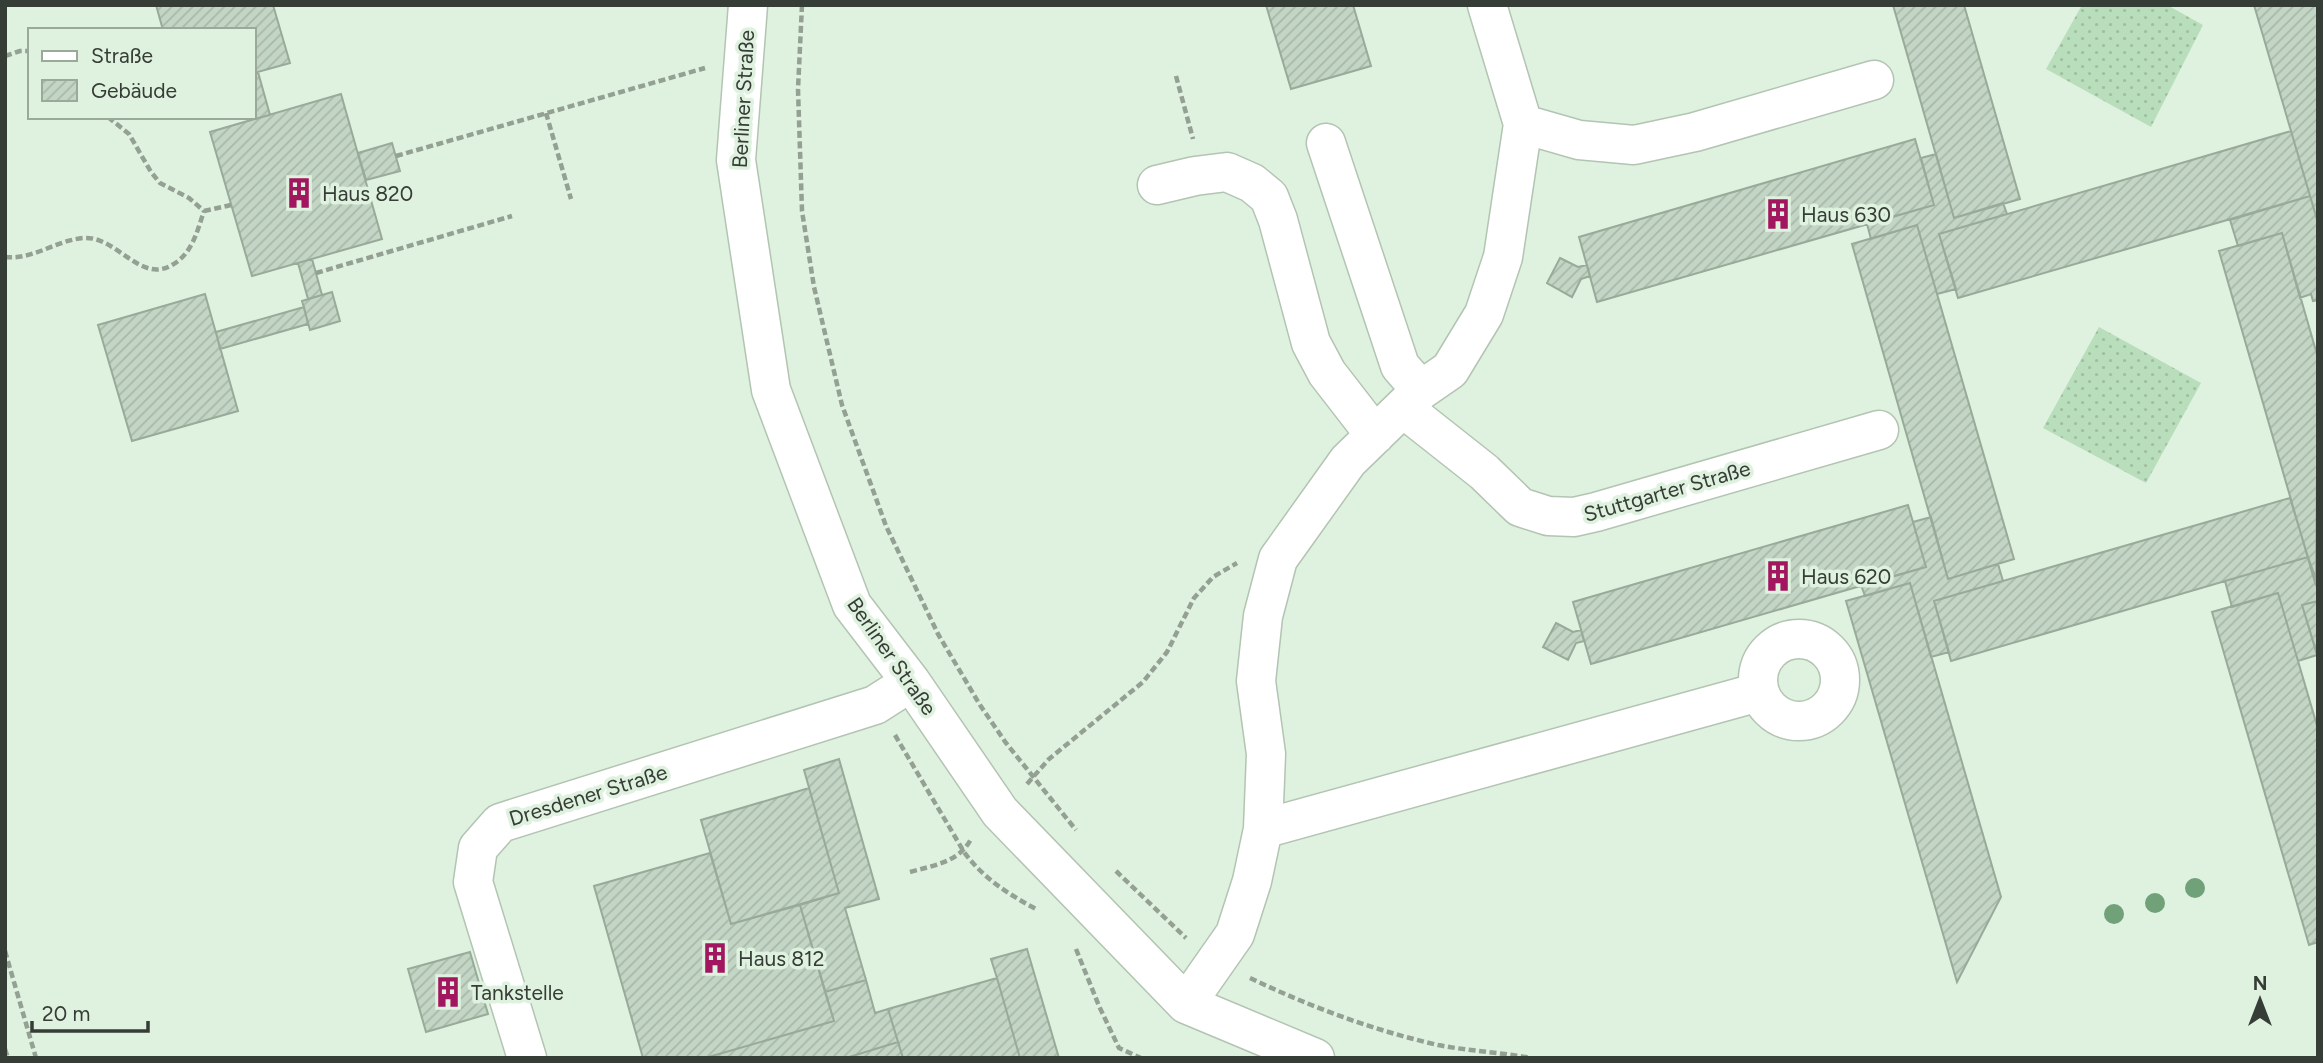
<svg xmlns="http://www.w3.org/2000/svg" width="2323" height="1063" font-family="Figtree,sans-serif">
  <style>
    .grass { fill: url(#grass-dots) }
    .building { fill: url(#building-hatch); stroke: #98aa99; stroke-width: 2 }
    .lines { fill: none; stroke-linecap: round; stroke-linejoin: round }
    .minor-casing { stroke: #b3c4b3; stroke-width: 41 }
    .path { stroke: #93a093; stroke-width: 4.5; stroke-dasharray: 7 3.5; stroke-linecap: butt }
    .minor { stroke: #fff; stroke-width: 38 }
    .tree { fill: #71a179 }
    .labels { text-anchor: middle; dominant-baseline: central; stroke-width: 7; stroke-linejoin: round; paint-order: stroke }
    .street-label { font-size: 21px; fill: #363d36; stroke: #dff1df }
    .poi-label { font-size: 21px; fill: #363d36; stroke: #dff1df; text-anchor: start }
  </style>
  <defs>
    <pattern id="grass-dots" width="8" height="8" patternUnits="userSpaceOnUse" patternTransform="scale(1.75)"><rect width="8" height="8" fill="#b9debb"/><path d="M2 2h.1M6 6h.1" fill="none" stroke="#a0bfa1" stroke-width="1.8" stroke-linecap="round"/></pattern>
    <pattern id="building-hatch" width="6" height="6" patternUnits="userSpaceOnUse" patternTransform="scale(1.75)"><rect width="6" height="6" fill="#c3d5c4"/><path d="M-1 1l2-2M0 6l6-6M5 7l2-2" fill="none" stroke="#a8b8a9"/></pattern>
  </defs>
  <rect width="100%" height="100%" fill="#dff1df"/>
  <path class="grass" d="M2082,5H2167L2203,25L2151,127L2046,69Z
    M2099,327L2201,383L2146,483L2043,428Z"/>
  <path class="building" d="M156,5H273L290,63L254,73V30H163Z
    M1266,5H1353L1371,66L1291,89Z
    M1893,5H1964L2020,199L1954,218Z
    M2254,5H2318V223L2291,131Z
    M258,72L270,115L255,119L254,73Z
    M341,94L382,239L252,276L210,132Z
    M2291,131L2310,196L1958,298L1939,234Z
    M1915,139L1934,205L1597,302L1579,237Z
    M392,143L400,171L366,180L358,153Z
    M1936,154L1954,218L2003,203L2007,214L1939,234L1956,289L1937,294L1917,225L1871,239L1867,224L1934,205L1921,158Z
    M2310,196L2318,223V300L2313,301L2311,294L2300,298L2282,233L2238,246L2230,220Z
    M1917,225L2014,559L1948,579L1852,244Z
    M2282,233L2318,358L2316,586L2219,251Z
    M1560,258L1578,267L1587,265L1590,276L1581,279L1572,297L1547,283Z
    M312,259L322,295L308,299L298,263Z
    M332,292L340,321L310,330L302,301Z
    M205,294L238,411L132,441L98,325Z
    M304,307L308,324L220,349L216,332Z
    M2290,498L2308,557L1951,661L1934,601Z
    M1908,505L1926,567L1591,664L1573,602Z
    M1931,517L1948,579L1998,564L2003,581L1934,601L1949,652L1931,657L1910,583L1865,596L1861,585L1926,567L1913,522Z
    M2308,557L2318,585V601L2302,605L2317,655L2298,661L2278,593L2232,607L2225,581Z
    M1910,583L2001,897L1957,982L1846,601Z
    M2278,593L2318,729V942L2309,945L2212,612Z
    M2318,601V657L2302,605Z
    M1556,623L1573,632L1581,630L1584,641L1576,643L1568,660L1543,647Z
    M839,759L879,899L845,908L866,980L825,992L800,905L839,893L804,770Z
    M809,788L839,893L731,924L701,820Z
    M710,853L731,924L800,905L834,1021L705,1058H643L594,886Z
    M1027,949L1059,1058H1020L997,978L991,959Z
    M470,952L488,1014L426,1032L408,969Z
    M997,978L1020,1058H903L888,1009Z
    M866,980L875,1013L888,1009L898,1042L846,1058H705L834,1021L825,992Z
    M898,1042L903,1058H846Z"/>
  <g class="lines">
    <defs>
      <path id="minor" d="M748,5L736,160L771,390L852,605L911,682L1000,812L1186,1004L1315,1058
        M1523,124L1579,140L1634,145L1695,132L1874,80
        M1326,143L1400,366L1421,390
        M1157,185L1195,176L1227,172L1252,183L1269,197L1278,220L1311,343L1327,373L1375,435
        M1403,408L1484,472L1520,507L1548,516L1574,517L1596,512L1879,430
        M1758 680a41 41 0 1 1 82 0a41 41 0 1 1-82 0Z
        M1263,829L1759,692
        M1186,1004L1235,934L1252,881L1263,829L1266,754L1256,681L1263,616L1278,559L1348,461L1421,390L1450,370L1484,314L1503,257L1523,124L1487,5
        M527,1058L473,882L478,848L500,823L875,705L911,682"/>
    </defs>
    <use href="#minor" class="minor-casing"/>
    <path class="path" d="M802,5L798,89L802,211L814,287L842,405L886,526L938,634L980,705L1006,743L1076,830
      M5,56L20,51H30
      M1176,76L1193,139
      M546,113L571,199
      M108,117L129,134L151,172L160,183L189,198L204,211
      M396,156L705,68
      M204,211L231,205
      M5,257C34,260 56,240 84,238C117,236 140,284 172,265C192,254 197,232 204,211
      M316,273L512,216
      M895,735L964,852C983,878 1008,894 1036,909
      M1027,784L1049,759L1143,682L1167,652L1194,598L1213,577L1237,563
      M1116,871L1186,938
      M910,872C935,865 959,862 971,839
      M1076,949L1099,1006L1119,1048L1141,1058
      M5,951L36,1058
      M1250,978C1311,1007 1372,1030 1438,1045C1468,1051 1499,1052 1530,1058
      M5,1049L8,1058"/>
    <use href="#minor" class="minor"/>
  </g>
  <g class="tree">
    <circle cx="2195" cy="888" r="10"/>
    <circle cx="2155" cy="903" r="10"/>
    <circle cx="2114" cy="914" r="10"/>
  </g>
  <defs>
    <symbol id="building-bare" viewBox="-9 -9 18 18"><path d="M-4-6H4V6H1V3H-1V6H-4ZM-2.5-4.3h1.7v1.8h-1.7ZM.8-4.3h1.7v1.8H.8ZM-2.5-1h1.7V.8h-1.7ZM.8-1h1.7V.8H.8Z" fill="#a2165f" stroke="#dff1df" stroke-width="2.5" paint-order="stroke"/></symbol>
  </defs>
  <g fill-rule="evenodd">
    <use href="#building-bare" x="277" y="171" width="44" height="44"/>
    <use href="#building-bare" x="1756" y="192" width="44" height="44"/>
    <use href="#building-bare" x="1756" y="554" width="44" height="44"/>
    <use href="#building-bare" x="693" y="936" width="44" height="44"/>
    <use href="#building-bare" x="426" y="970" width="44" height="44"/>
  </g>
  <g class="labels">
    <g class="street-label">
      <text transform="translate(743 99) rotate(-87)">Berliner Straße</text>
      <text transform="translate(1667 491) rotate(-16)">Stuttgarter Straße</text>
      <text transform="translate(892 656) rotate(55)">Berliner Straße</text>
      <text transform="translate(588 795) rotate(-17)">Dresdener Straße</text>
    </g>
    <g class="poi-label">
      <text x="322" y="193">Haus 820</text>
      <text x="1801" y="214">Haus 630</text>
      <text x="1801" y="576">Haus 620</text>
      <text x="738" y="958">Haus 812</text>
      <text x="471" y="992">Tankstelle</text>
    </g>
  </g>
  <rect width="2323" height="1063" fill="none" stroke="#363d36" stroke-width="14"/>
  <rect x="28" y="28" width="228" height="91" fill="#dff1df" stroke="#9ba99b" stroke-width="2"/>
  <rect x="42" y="51" width="35" height="10" fill="#ffffff" stroke="#9ba99b" stroke-width="2"/>
  <text x="91" y="63" font-size="21" fill="#363d36">Straße</text>
  <rect x="42" y="80" width="35" height="21" fill="url(#building-hatch)" stroke="#9ba99b" stroke-width="2"/>
  <text x="91" y="98" font-size="21" fill="#363d36">Gebäude</text>
  <g transform="translate(2260 1000)" stroke="#dff1df" stroke-width="5" paint-order="stroke">
  <path d="M0-5L12 26L0 18L-12 26Z" fill="#363d36"/>
  <text y="-10" font-size="19" font-weight="bold" text-anchor="middle" fill="#363d36">N</text>
  </g>
  <path d="M32 1021v10h116v-10" fill="none" stroke="#363d36" stroke-width="3.5"/>
  <text x="42" y="1021" font-size="21" fill="#363d36" stroke="#dff1df" stroke-width="5" paint-order="stroke">20 m</text>
</svg>
